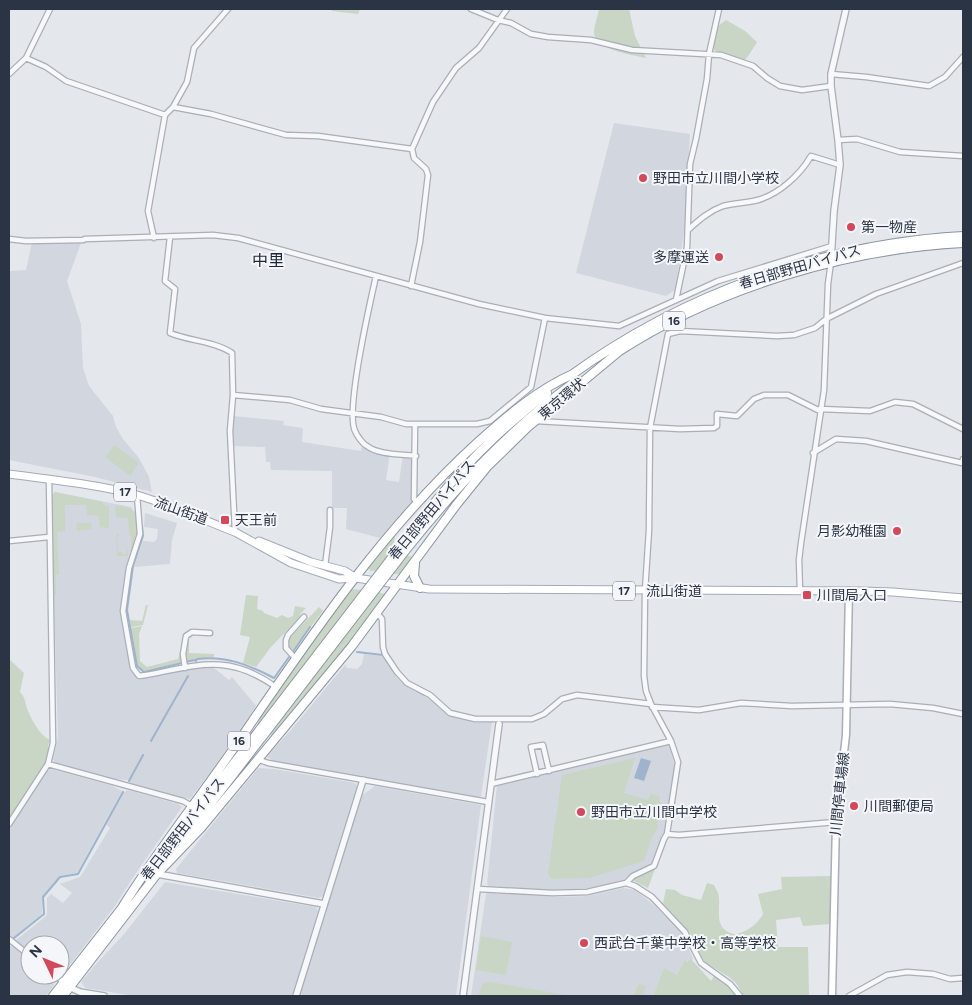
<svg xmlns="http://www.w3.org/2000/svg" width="972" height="1005" font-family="Figtree,'Noto Sans JP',sans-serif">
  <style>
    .built { fill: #d2d6de }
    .green { fill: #c9d6c5 }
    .water { fill: #9fb4cc }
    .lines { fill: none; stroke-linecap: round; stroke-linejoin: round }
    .stream { stroke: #9fb4cc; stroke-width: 2 }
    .minor-casing { stroke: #a9aeb7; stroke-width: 7 }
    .tertiary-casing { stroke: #a9aeb7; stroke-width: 8 }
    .secondary-casing { stroke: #a9aeb7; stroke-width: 9 }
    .primary-casing { stroke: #a3abb8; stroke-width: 9 }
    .trunk-casing { stroke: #8b94a3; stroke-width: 10 }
    .minor { stroke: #f7f8fa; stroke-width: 4.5 }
    .tertiary { stroke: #f7f8fa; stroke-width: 5.5 }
    .secondary { stroke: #fff; stroke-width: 6 }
    .primary { stroke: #fff; stroke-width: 7 }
    .trunk { stroke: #fff; stroke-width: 8 }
    .trunk-bridge-casing { stroke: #8b94a3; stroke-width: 10; stroke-linecap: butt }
    .trunk-bridge { stroke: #fff; stroke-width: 8 }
    .poi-dot { fill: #d1495b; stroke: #f4f6f9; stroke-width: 2 }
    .labels { text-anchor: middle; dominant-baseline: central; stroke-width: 4; stroke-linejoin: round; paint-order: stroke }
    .shield { fill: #f4f6f9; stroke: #676e7b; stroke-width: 1 }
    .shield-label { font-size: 12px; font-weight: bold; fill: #2b3445 }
    .poi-label { font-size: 14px; fill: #2b3445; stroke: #f4f6f9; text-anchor: start }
    .street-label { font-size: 14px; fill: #2b3445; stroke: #f4f6f9 }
    .quarter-label { font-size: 16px; fill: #1d2536; stroke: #f4f6f9 }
  </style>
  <rect width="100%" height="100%" fill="#e4e7ec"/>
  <path class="built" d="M614,123L690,134L684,232L675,290L666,296L576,273Z
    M32,242L81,243L67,281L81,324L83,368L89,386L113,416L116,427L123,439L139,458L149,477L152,492L95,477L9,460V271L26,270Z
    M233,416L284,421L283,425L303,428L302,442L361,451L362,444L390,453L386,480L399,482L403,455L414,458L412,501L380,538L346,529L347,508H332V471L271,470L270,462H266L265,447L232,446L231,430Z
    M55,492L131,507L135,512L138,534L121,610L132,671L138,680L210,665L229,680L232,677L256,706L215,766L190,799L132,785L128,780L113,779L55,763L53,759L58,737L51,496Z
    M145,513L177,523L172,540L170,564L134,567L143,541L154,542L157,539L158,529L144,527Z
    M364,654L382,656L398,679L409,688L431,700L449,716L475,723L492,722L481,796L478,798L271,761V759L268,758L267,756L291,730L345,665L347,668L357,669L362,664Z
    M669,744L675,766L672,793L664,832L652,865L628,876L623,880L588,888L553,890L489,886L487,884L497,785Z
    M258,768L274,769L355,783L357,786L323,896L319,898L177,873L176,869Z
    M51,769L110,785L122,791L77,873L60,876L42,897V914L13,938L9,934V828L45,772Z
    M375,786L481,805L456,996H299L361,796Z
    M128,790L178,804L182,807L134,876L115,906L63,974L60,975V945H30V952L16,940L45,917L47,914V898L51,894L63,903L72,893L60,884L80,877L110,828L106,824L124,792Z
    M165,882L316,907L318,911L292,996H134L86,988L83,985L81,982L96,964L125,933Z
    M623,888L635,890L655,906L683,935L693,958L692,961L690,958L686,962L685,961L677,975L664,969L653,996H645L638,984L633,996H471L486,894L488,893L559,897L588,896Z
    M9,945L12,946L30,960V975H48L53,979L54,985L46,996H9Z"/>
  <path class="green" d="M331,9H360L358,14L332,11Z
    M599,9H629L635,36L646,58C633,55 595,50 594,33C594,25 598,16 599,9Z
    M726,20L745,31L757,42L749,55L742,63L717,52L709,45L718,26Z
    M114,445L139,463L130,476L105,457Z
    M55,492L103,502V504L109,507V527L108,528L100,527L99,516L87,515L86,505H65V531L57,532L59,575H56V595H54L51,496Z
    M115,506C145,505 139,532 132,551H128V556H117L116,534H121L117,536L118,552H122V554H127V550H131V536L129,535L128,518L116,517Z
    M77,523H91L92,529L78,531L76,529Z
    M395,536L394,542L396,547L377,571H371L368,568Z
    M407,555L412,557L415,556L401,574H393Z
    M351,589L363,590L260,723L256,722Z
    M378,592L388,595L334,664L272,738L270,732Z
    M246,595L258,596L257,609L263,611L264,613L277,618L282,615L288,618L293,616L295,606L306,608L301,613L299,618L271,647L256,667L243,663L250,637L240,635Z
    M146,605H148L143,625L131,627L130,620L142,621Z
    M319,607L323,611L291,652L288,650V640Z
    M142,626L139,634L140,661L147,667L178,659L182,645H183L181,656L182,662L144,671L137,666L131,628Z
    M188,640H189V653L214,654V657L185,661L184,655Z
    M9,659L24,673L20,692C27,700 24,702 28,711C32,720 40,736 50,740L48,746L52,755L9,821Z
    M635,758L624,793L648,800L650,794L660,796L659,801L662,803L657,829L651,839L644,861L589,878L551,879L548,873L562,775Z
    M655,869L648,888L634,881V878Z
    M831,876V924L803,926L800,917L776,920L778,947H808L809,996H744L736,983L729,977L706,963L702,958L690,933L663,903L666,889L675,890L682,895L701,900L707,883L714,885C715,888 717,890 718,893C722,906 713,924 728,932C732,934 736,935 740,933C751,929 757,924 763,914L758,894L782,889L781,877Z
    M481,936L512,942L506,975L476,970Z
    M690,958L711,981L714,976C724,982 730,987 736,996H653L664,968L677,975L685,960L687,962Z
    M490,982L572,996H479C480,988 481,982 490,982Z
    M638,984L646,986L644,992L645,996H633Z"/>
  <path class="water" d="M641,758L651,761L644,781L634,778Z"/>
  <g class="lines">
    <path class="stream" d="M142,526L143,536L133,566L127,610L137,666L144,672L182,663
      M357,652L383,655L392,669L405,683
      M292,653L310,627
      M196,661L197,659C225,655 249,665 274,678L289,657
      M185,662L195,660
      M417,691L424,695
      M151,741L188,676
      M129,781L143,755
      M14,938L44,914L43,897L60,877L78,874L123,792"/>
    <defs>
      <path id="minor" d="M471,9L498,20L511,23L531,34L548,37L591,40L632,50L721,55L753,66L767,78L780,86L802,90L831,86
        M26,58L46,67L66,81L165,115
        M9,74L26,58L50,9
        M831,74L866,77L929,86L945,77L963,57
        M173,107L211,114L286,135L318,136L412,149
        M838,140L857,139L900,152L963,156
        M688,230C699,220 709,211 723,206C735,203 747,203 758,200C779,194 800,175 811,156L840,165
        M170,237L165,281L175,289L170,333C189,341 214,341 232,353L233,395L230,431L235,532
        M154,238L148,211L165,115L173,107L187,82L194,48L228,9
        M9,239L26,241L83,240L85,239L213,235L238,238L479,304L545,318L619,326L718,281L832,246
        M376,276C370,303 345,410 355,431C357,436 363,444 367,446C379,455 401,454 416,456
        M411,286L420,242L428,175L426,169L414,158L412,149L433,102L456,68L479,48L507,9
        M676,300L687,247L690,164L696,139L707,79L709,54L719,9
        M233,395L290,400L321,409L381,417L406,424H477L490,421L531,387L545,318
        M820,409L870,411L895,402L913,404L963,429
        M536,421L680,429L714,428L717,426V414L737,416L754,399L764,395H788L820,411
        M415,424L414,499L418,503
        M813,453L836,439L866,441L962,463L963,459
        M137,495L140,534L129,568L123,611L133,668L139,676L146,675C199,665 228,653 276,687
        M9,541L49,537
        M325,566L330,527V510
        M800,591L799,560L801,543L824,390L828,284L831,262
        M378,614L382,619L383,647L385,654L397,672L407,683L430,695L450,713L475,719H532L544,714L562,699L577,695L651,704
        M296,659L286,648V640L288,635L304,617
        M185,668L183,654L186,636L192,632L210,633
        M652,707L699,710L741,703L792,706L890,704L933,708L963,714
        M257,759L268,763L488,802
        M48,764L183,801L192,806
        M537,774L531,747L543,745L549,771
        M491,784L671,741
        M9,824L48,764L53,743L49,479
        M667,834L679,835L836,822
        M626,883L633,876L654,866L664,839L667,834L678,762L671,741L651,704L646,691L644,676L645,591L649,530L650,428L668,334L680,331L777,336L794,335L815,328L826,319L876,294L963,263
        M478,889L552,893L587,892L626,883L635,886L652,897L685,932L701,963L730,984L740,996
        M9,939L30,956
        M54,975L65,983
        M849,996L887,975L907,972L933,974L950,979L963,978"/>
      <path id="tertiary" d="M831,260L834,211L840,165L838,140L831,86V74L846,9
        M157,874L324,904
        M69,987L80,992L104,996
        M296,996L363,780
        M463,996L499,724"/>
      <path id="secondary" d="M832,996L836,822L846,735L849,591"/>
      <path id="primary" d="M9,474C52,480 95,484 137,495C171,505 204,520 237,533
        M235,532L291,563L339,579L356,578L429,589L861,591L893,592L963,598
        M259,541L311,562L345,571L356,578"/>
      <path id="trunk" d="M618,352C716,288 847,249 963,243
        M570,376C684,293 823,244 963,236
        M400,547C428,510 457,473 491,441C509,424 528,408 547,393
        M405,551C456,487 510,429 576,381
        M415,563L414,576L420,588
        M182,841L266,732
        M163,855L261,728
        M157,874L201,828L352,646L457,504L487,467L528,427L622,349
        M123,906C158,850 199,799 236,745C309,639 382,529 478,442C507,416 537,390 573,374
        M53,996L125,904
        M63,996L160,870"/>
    </defs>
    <use href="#minor" class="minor-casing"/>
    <use href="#tertiary" class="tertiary-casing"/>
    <use href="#secondary" class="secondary-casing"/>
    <use href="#primary" class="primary-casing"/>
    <use href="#trunk" class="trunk-casing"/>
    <use href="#minor" class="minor"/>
    <use href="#tertiary" class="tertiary"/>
    <use href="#secondary" class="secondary"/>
    <use href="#primary" class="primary"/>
    <use href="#trunk" class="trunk"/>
    <defs>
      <path id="trunk-bridge" d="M261,728L400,547
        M266,732L405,551"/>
    </defs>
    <use href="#trunk-bridge" class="trunk-bridge-casing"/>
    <use href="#trunk-bridge" class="trunk-bridge"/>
  </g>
  <g class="poi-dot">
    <circle cx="643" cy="178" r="5"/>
    <circle cx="851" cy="227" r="5"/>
    <circle cx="719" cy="257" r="5"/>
    <rect x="220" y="515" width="10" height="10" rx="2.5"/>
    <circle cx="897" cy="531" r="5"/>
    <rect x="802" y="590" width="10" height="10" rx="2.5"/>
    <circle cx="854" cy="806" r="5"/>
    <circle cx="581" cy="812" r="5"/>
    <circle cx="584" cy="943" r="5"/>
  </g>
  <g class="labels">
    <g class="shield">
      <rect x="663" y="311.5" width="22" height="19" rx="4"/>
      <rect x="114" y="482.5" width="22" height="19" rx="4"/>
      <rect x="613" y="581.5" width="22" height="19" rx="4"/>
      <rect x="228" y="731.5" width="22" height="19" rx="4"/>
    </g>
    <g class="shield-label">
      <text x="674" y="321">16</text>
      <text x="125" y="492">17</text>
      <text x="624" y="591">17</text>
      <text x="239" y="741">16</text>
    </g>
    <g class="poi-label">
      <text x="653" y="178">野田市立川間小学校</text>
      <text x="861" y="227">第一物産</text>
      <text x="709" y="257" text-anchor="end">多摩運送</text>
      <text x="235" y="520">天王前</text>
      <text x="887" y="531" text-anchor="end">月影幼稚園</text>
      <text x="817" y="595">川間局入口</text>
      <text x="864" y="806">川間郵便局</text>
      <text x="591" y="812">野田市立川間中学校</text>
      <text x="594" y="943">西武台千葉中学校・高等学校</text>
    </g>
    <g class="street-label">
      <text transform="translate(800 267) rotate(-16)">春日部野田バイパス</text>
      <text transform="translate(562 399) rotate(-40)">東京環状</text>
      <text transform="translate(432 510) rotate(-50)">春日部野田バイパス</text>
      <text transform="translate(181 511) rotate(20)">流山街道</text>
      <text x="674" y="591">流山街道</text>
      <text transform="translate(840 794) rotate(-84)">川間停車場線</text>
      <text transform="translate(183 829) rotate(-52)">春日部野田バイパス</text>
    </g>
    <g class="quarter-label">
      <text x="268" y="260">中里</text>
    </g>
  </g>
  <rect width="972" height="1005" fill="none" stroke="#2b3445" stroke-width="20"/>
  <g transform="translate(45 960) rotate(313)"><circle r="24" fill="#f4f6f9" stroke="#a4a8b1"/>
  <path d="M0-4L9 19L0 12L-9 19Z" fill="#d1495b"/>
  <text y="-8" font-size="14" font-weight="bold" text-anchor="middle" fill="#2b3445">N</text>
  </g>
</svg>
